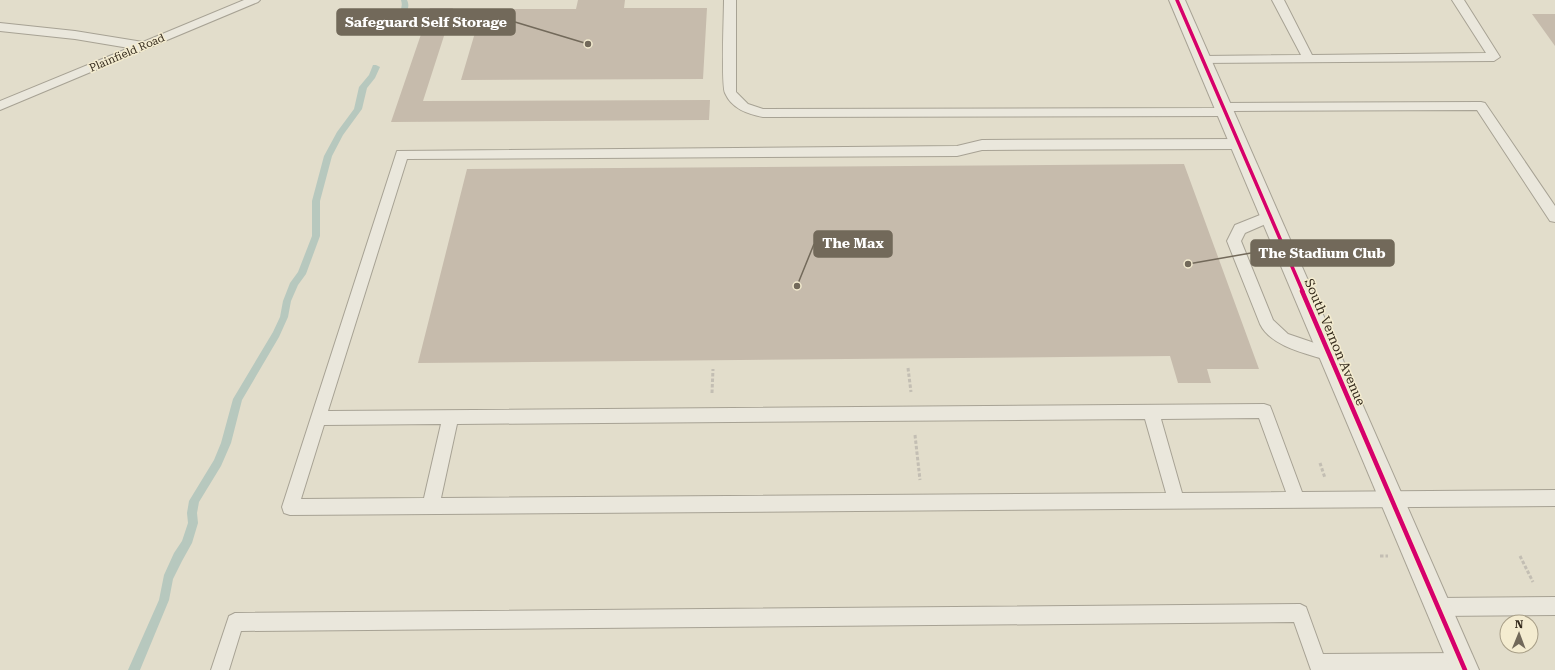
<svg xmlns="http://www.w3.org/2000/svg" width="1555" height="670" font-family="'Roboto Serif',serif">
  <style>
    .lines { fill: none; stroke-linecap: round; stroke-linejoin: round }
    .stream { fill: #b7c8be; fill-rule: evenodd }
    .building { fill: #c6bbac }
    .service-casing { stroke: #a7a294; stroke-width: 2 }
    .minor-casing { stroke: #a7a294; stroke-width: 2 }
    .path { stroke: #c3beb3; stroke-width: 3; stroke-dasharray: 3.5 2; stroke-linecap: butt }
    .service { fill: #eae7dc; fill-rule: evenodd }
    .minor { fill: #eae7dc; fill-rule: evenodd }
    .cycleway-far1-casing { stroke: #f4ecd0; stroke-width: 5.5 }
    .cycleway-casing { stroke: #f4ecd0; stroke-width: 7 }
    .cycleway-far1 { stroke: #d6006c; stroke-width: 3.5 }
    .cycleway { stroke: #d6006c; stroke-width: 4.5 }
    .labels { text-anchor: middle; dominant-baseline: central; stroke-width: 3; stroke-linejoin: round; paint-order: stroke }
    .far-street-label { font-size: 11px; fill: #352b1d; stroke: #f4ecd0 }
    .street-label { font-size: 13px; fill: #352b1d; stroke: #f4ecd0 }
    .leader { fill: none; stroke: #72695a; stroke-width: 1.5 }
    .callout-dot { fill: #72695a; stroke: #f4ecd0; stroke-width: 1.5 }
    .callout { fill: #72695a; stroke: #72695a; stroke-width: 1.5 }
    .callout-label { font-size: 14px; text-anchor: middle; font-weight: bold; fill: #fff }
  </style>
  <rect width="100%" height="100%" fill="#e2ddcb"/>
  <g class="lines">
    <path class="stream" d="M401,0H407C413,13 398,21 389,29H385V25C393,18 405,12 401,0Z
      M373,65H376L380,67L375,78L367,88L362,109L343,135L332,156L320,201V236L306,274L298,285L291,301L288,317L279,337L242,400L231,443L221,466L199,502L197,513L198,523L192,543L182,561L173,579L169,600L140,670H128L159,600L164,575L174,553L182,541L188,523L187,513L189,501L214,460L221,443L233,399L273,332L280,317L283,301L290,283L298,272L312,236V201L324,156L337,132L354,109L359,87L369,75Z"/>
  </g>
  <path class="building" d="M578,0H625L624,8H707L703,79L461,80L482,9H576Z
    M430,8H453L423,101L710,100L709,120L391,122Z
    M1532,14H1555V46Z
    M1184,164L1259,369H1207L1211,383H1178L1170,356L418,363L467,169Z"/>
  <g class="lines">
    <defs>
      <path id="service" d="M244,0H260L258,2L0,110V101L129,48L75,39L0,31V23L75,31L143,42Z
        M724,0H736V92L748,104L763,109L1216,108L1218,104L1222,103L1481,102L1485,103L1555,206V222L1550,221L1477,110L1231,111L1229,115L1225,116L763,117C748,114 732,109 725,93C721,85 724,15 724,0Z
        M1272,0H1284L1312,55L1486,53L1452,0H1464L1500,57L1494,61L1199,63L1197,60L1199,57L1203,56L1301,55Z
        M1238,139L1243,141L1244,144L1243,147L1238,149L982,150L957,156L407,159L328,411L1264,404L1270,406L1272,411L1302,492L1555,490V506L290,515L284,513L282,507L397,151L957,146L982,140ZM1259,418L1286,492L1182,493L1161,419ZM1145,419L1166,493L441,498L457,424ZM441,424L424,498L301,499L324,425Z
        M1270,211L1275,212L1277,216L1275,220L1245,233L1241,241L1273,320L1288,334L1335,350L1338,355L1335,360L1330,361C1308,354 1271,347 1260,324L1227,241L1235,225Z
        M1555,597V615L1438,616L1432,613L1429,607L1432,601L1438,598Z
        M1300,604L1306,607L1323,654L1462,653L1469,655L1471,662L1469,669L1465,670H1311L1294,622L241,631L229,670H211L229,616L235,613Z"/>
      <path id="minor" d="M1169,0H1185L1479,670H1451Z"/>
    </defs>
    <use href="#service" class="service-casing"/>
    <use href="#minor" class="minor-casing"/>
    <path class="path" d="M908,368L911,392
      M712,393L713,369
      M915,435L920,480
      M1320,463L1325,478
      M1380,556H1388
      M1520,556L1533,582"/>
    <use href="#service" class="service"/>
    <use href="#minor" class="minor"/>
    <defs>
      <path id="cycleway-far1" d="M1177,0L1303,292"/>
      <path id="cycleway" d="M1302,291L1465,670"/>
    </defs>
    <use href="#cycleway-far1" class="cycleway-far1-casing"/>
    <use href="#cycleway" class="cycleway-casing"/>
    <use href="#cycleway-far1" class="cycleway-far1"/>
    <use href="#cycleway" class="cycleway"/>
  </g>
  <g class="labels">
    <g class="far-street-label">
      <text transform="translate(127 53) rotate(-23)">Plainfield Road</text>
    </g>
    <g class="street-label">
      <text transform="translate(1335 342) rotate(67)">South Vernon Avenue</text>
    </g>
  </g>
  <path class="leader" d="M588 44L515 22M797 286L814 244M1188 264L1251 253"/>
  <g class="callout-dot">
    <circle cx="588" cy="44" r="4"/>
    <circle cx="797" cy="286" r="4"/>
    <circle cx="1188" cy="264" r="4"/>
  </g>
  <g class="callout">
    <rect x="337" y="9" width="178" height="26" rx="4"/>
    <rect x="814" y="231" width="78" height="26" rx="4"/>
    <rect x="1251" y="240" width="143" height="26" rx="4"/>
  </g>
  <g class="callout-label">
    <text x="426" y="27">Safeguard Self Storage</text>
    <text x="853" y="248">The Max</text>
    <text x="1322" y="258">The Stadium Club</text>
  </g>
  <g transform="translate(1519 634) rotate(1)"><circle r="19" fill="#f4ecd0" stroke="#a89f88"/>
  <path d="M0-3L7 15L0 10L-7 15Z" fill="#72695a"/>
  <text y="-6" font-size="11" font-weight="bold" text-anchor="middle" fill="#352b1d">N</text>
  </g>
</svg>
